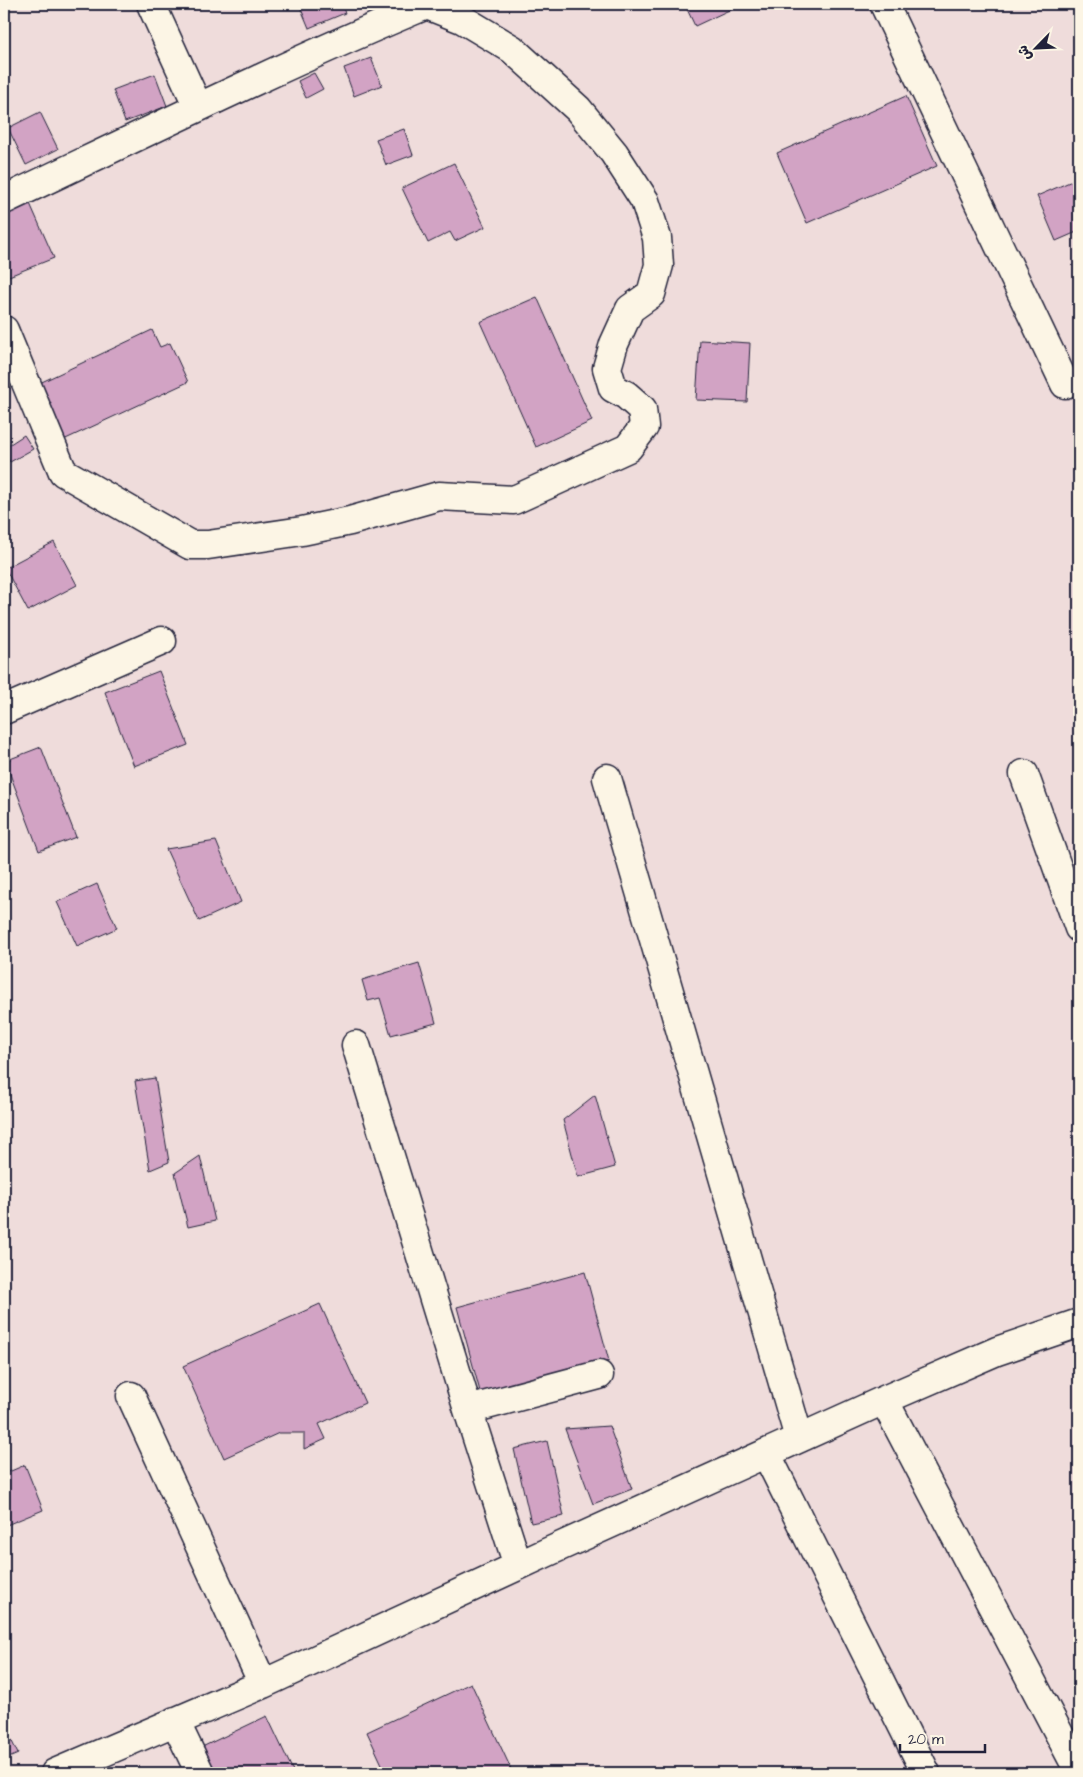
<svg xmlns="http://www.w3.org/2000/svg" width="1083" height="1777" font-family="'Architects Daughter','Playpen Sans Arabic',sans-serif">
  <style>
    .building { fill: #d2a3c4; stroke: #22223b }
    .lines { fill: none; stroke-linecap: round; stroke-linejoin: round }
    .minor-casing { stroke: #22223b; stroke-width: 31 }
    .minor { stroke: #fcf5e5; stroke-width: 28 }
  </style>
  <rect width="100%" height="100%" fill="#efdcdb"/>
  <filter id="ink" filterUnits="userSpaceOnUse"><feTurbulence type="fractalNoise" baseFrequency=".02" numOctaves="2"/><feDisplacementMap in="SourceGraphic" scale="10" xChannelSelector="R" yChannelSelector="G"/><feConvolveMatrix kernelMatrix="1 2 1 2 8 2 1 2 1" color-interpolation-filters="sRGB"/></filter>
  <g filter="url(#ink)">
    <path class="building" d="M299,4H341L345,13L309,28Z
      M694,4H742L695,26L686,7Z
      M371,58L382,85L354,96L344,68Z
      M314,73L323,89L306,98L298,81Z
      M155,74L167,106L125,122L113,90Z
      M906,96L937,166L807,223L777,153Z
      M40,112L58,149L26,165L8,128Z
      M404,129L413,155L386,165L376,139Z
      M454,163L485,227L455,241L450,232L428,243L402,188Z
      M1079,178V231L1056,241L1037,196Z
      M28,199L54,258L4,278V209Z
      M537,297L592,421L536,447L480,322Z
      M152,330L160,347L170,343L188,382L55,444L29,388Z
      M700,340L750,343L747,402L696,400Z
      M24,435L33,449L10,462L4,452V448Z
      M54,542L77,585L28,611L5,568Z
      M159,671L188,745L134,766L105,692Z
      M41,747L76,837L39,851L5,761Z
      M216,841L241,902L199,921L166,849Z
      M97,884L117,928L77,946L57,902Z
      M419,963L436,1023L391,1035L380,998L368,1001L362,980Z
      M155,1078L169,1162L150,1170L135,1081Z
      M595,1095L615,1167L578,1177L563,1120Z
      M200,1156L215,1221L188,1227L175,1173Z
      M585,1272L609,1361L481,1395L457,1307Z
      M320,1304L365,1403L319,1424L326,1439L304,1449V1433H279L224,1458L183,1366Z
      M609,1426L632,1489L593,1504L565,1429Z
      M547,1441L564,1516L531,1523L514,1449Z
      M25,1465L43,1510L4,1526V1474Z
      M471,1683L513,1773H386L367,1732Z
      M267,1716L294,1773H213L200,1748Z
      M4,1725L18,1754L4,1760Z"/>
    <g class="lines">
      <defs>
        <path id="minor" d="M151,4L198,107
          M884,4L1065,384
          M4,200C145,133 285,64 429,4
          M4,330L63,472L190,545H208L302,531L350,521L439,496L514,500L628,448L644,427L642,409L626,395L613,388L607,368L614,344L630,309L651,294L659,265L657,238L645,201L614,153L578,109L512,49L462,19L427,5
          M4,710L162,641
          M1024,774L1079,928
          M607,778L799,1438
          M356,1045L468,1410L518,1566
          M131,1396L263,1684
          M884,1400L1074,1762
          M468,1410L599,1375
          M766,1453L926,1773
          M175,1721L200,1773
          M55,1773L263,1684L548,1552L884,1400L997,1351L1079,1323"/>
      </defs>
      <use href="#minor" class="minor-casing"/>
      <use href="#minor" class="minor"/>
    </g>
  </g>
  <rect width="1083" height="1777" fill="none" stroke="#fcf5e5" stroke-width="20"/>
  <rect x="10" y="10" width="1063" height="1757" fill="none" stroke="#22223b" stroke-width="2" filter="url(#ink)"/>
  <g transform="translate(1036 48) rotate(246)" stroke="#fcf5e5" stroke-width="4" paint-order="stroke">
  <path d="M0-4L9 19L0 12L-9 19Z" fill="#22223b"/>
  <text y="-8" font-size="14" font-weight="bold" text-anchor="middle" fill="#22223b">ش</text>
  </g>
  <path d="M900 1744v8h85v-8" fill="none" stroke="#22223b" stroke-width="2.5"/>
  <text x="908" y="1744" font-size="15" fill="#22223b" stroke="#fcf5e5" stroke-width="4" paint-order="stroke">20 m</text>
</svg>
